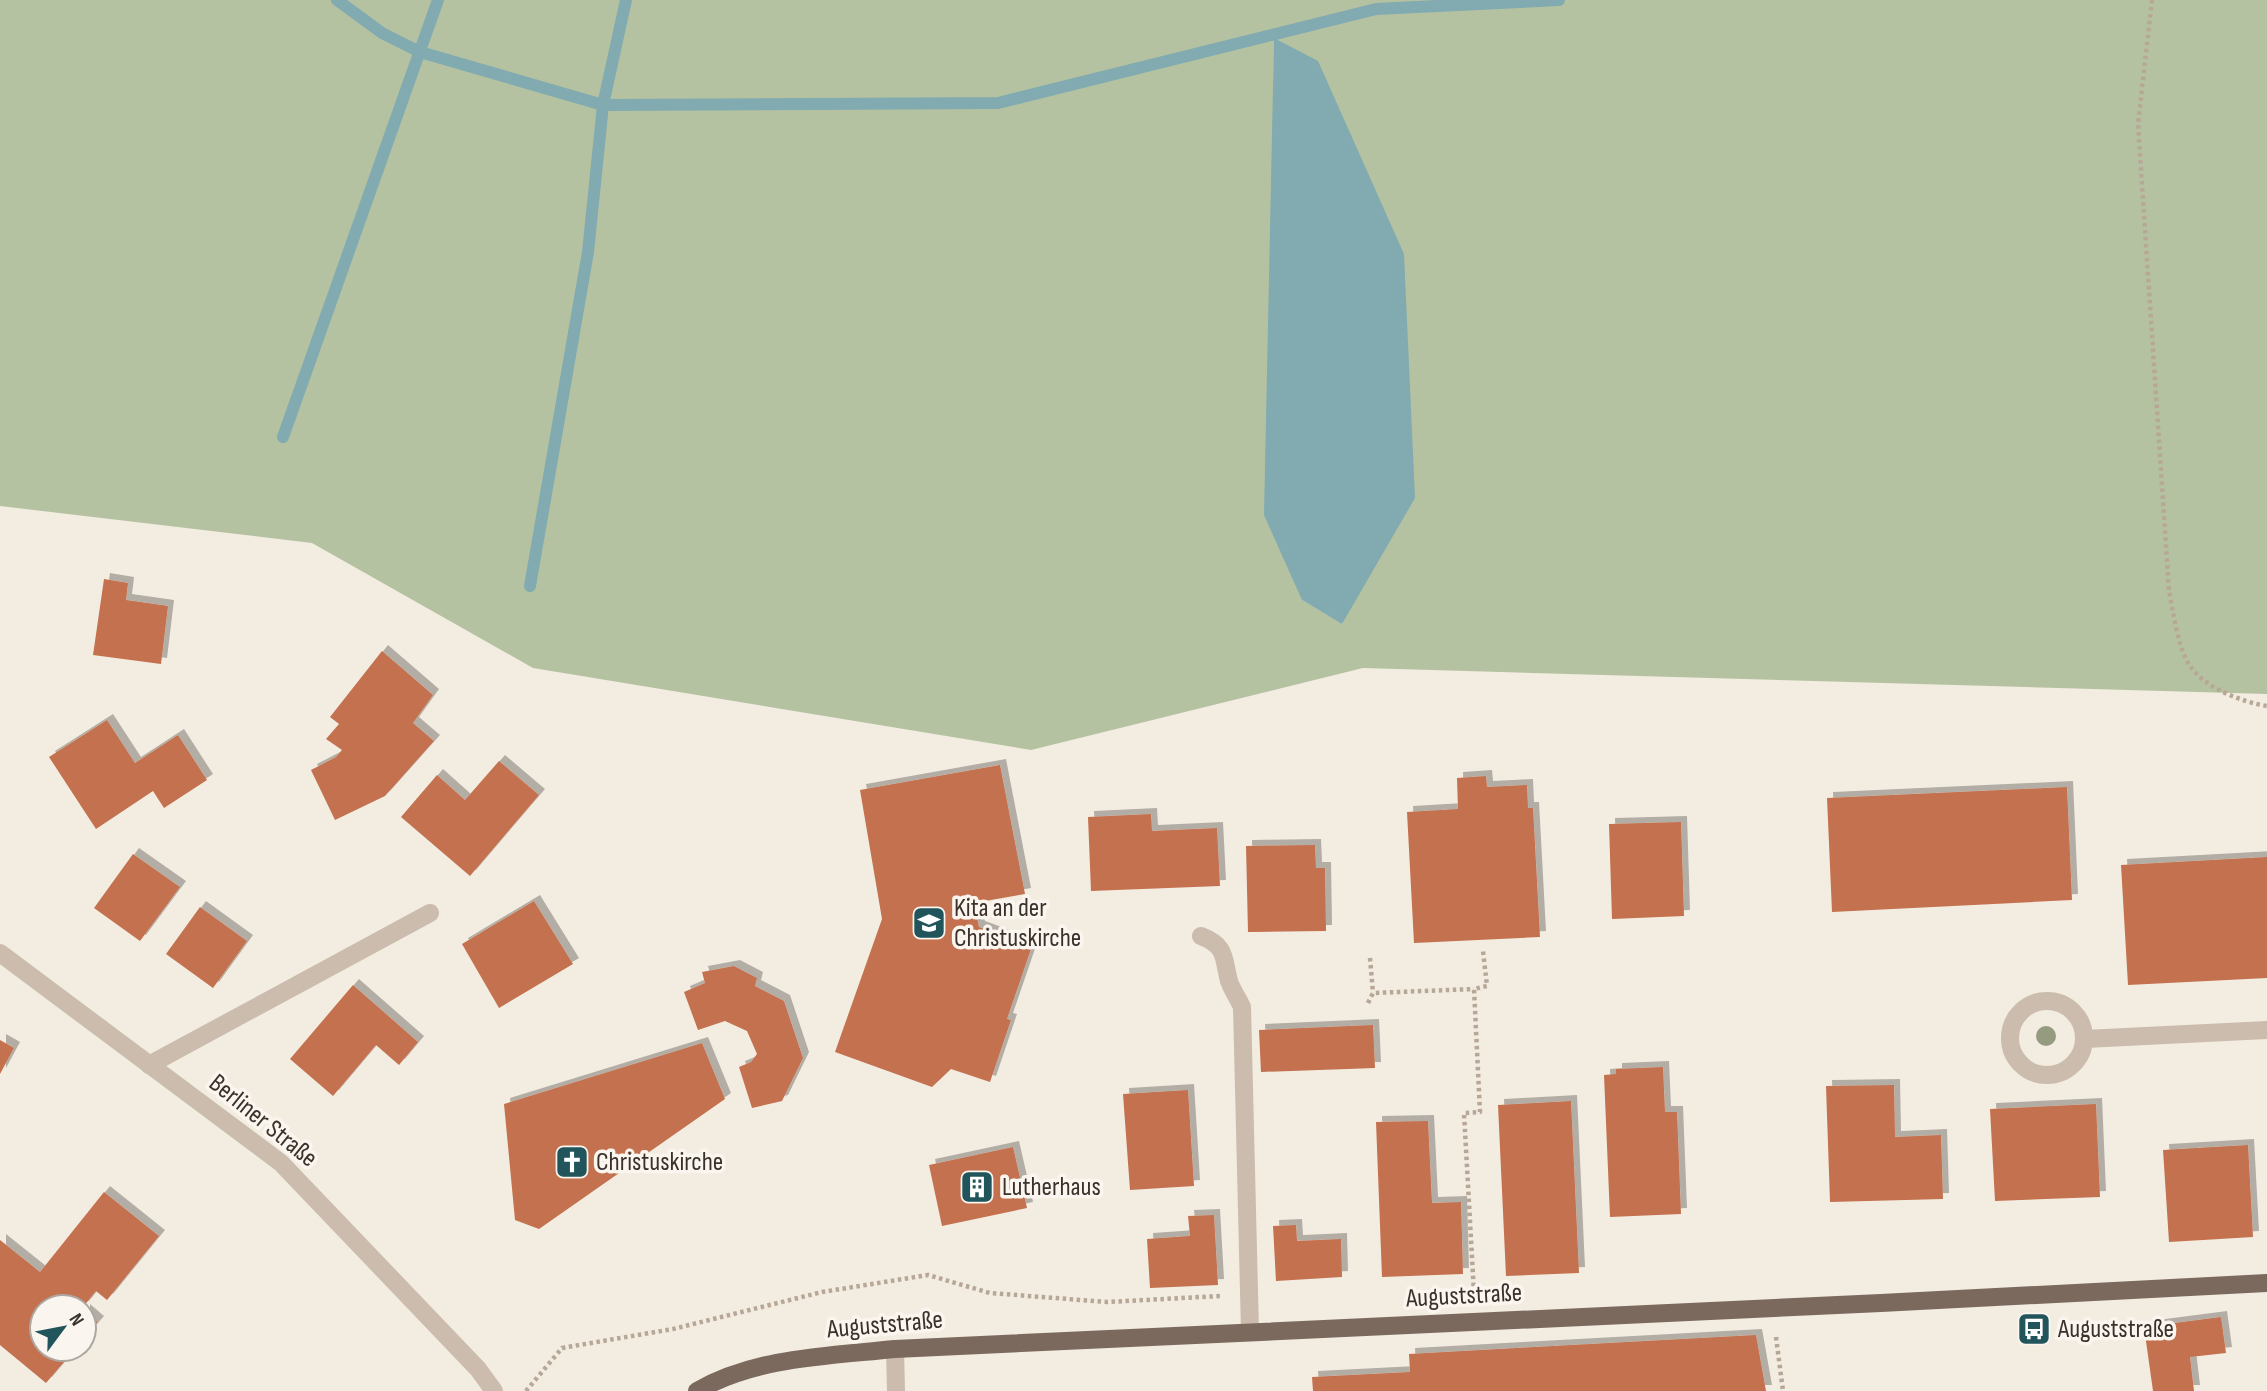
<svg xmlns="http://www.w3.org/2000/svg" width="2267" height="1391" font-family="'Sofia Sans Condensed',sans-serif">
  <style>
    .green { fill: #b5c2a1; fill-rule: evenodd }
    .water { fill: #81abb0 }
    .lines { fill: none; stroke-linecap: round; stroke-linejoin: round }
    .stream { stroke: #81abb0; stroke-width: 12 }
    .building { fill: #c3714f; filter: url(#shadow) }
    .path { stroke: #b7a797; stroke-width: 4.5; stroke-dasharray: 3.5 3.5; stroke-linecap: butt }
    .lane { stroke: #cbbcad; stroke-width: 18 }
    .street { stroke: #cbbcad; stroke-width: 18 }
    .primary { stroke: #7b695d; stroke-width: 18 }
    .tree { fill: #949b7f }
    .labels { text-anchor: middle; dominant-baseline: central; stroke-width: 7; stroke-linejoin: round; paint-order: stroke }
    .poi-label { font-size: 26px; fill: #3a312b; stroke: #faf5ee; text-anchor: start }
    .street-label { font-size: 26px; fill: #3a312b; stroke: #faf5ee }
  </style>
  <defs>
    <filter id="shadow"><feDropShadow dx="6" dy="-6" stdDeviation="0" flood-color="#0004"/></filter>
  </defs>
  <rect width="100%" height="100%" fill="#f3ece1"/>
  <path class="green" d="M0,0H2267V694L1363,668L1031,750L533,668L312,543L0,506ZM1274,39L1343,624L1302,600L1272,233Z"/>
  <path class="water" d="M1274,38L1318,61L1404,254L1415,498L1342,624L1302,600L1264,515Z"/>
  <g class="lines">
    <path class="stream" d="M337,0L382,33L420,52L603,105L998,103L1376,9L1559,0
      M283,437L438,0
      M530,586L588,252L603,105L626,0"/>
  </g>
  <path class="building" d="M104,579L128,583L126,600L168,606L161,664L93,655Z
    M382,651L433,695L413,723L434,741L385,796L335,820L311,770L336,757L342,750L326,739L339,724L330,717Z
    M107,720L135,763L178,735L207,780L164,808L153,791L96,829L49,757Z
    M499,761L539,795L470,876L401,817L437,775L465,800Z
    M1000,765L1025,894L974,903L979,927L1032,946L1007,1019L1011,1020L990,1082L951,1069L932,1087L835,1052L882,919L860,790Z
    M1486,776L1487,787L1527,785L1528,808H1533L1540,937L1414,943L1407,812L1458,809L1457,778Z
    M2067,787L2072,900L1832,912L1827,798Z
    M1151,814L1152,831L1217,828L1220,886L1091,891L1088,817Z
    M1681,822L1684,916L1612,919L1609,824Z
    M1315,845L1316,868H1325L1326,931L1248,932L1246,846Z
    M133,854L180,887L140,941L94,908Z
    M2267,857V978L2128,985L2121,865Z
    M534,901L573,964L499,1008L462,944Z
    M200,907L247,941L213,988L166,954Z
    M734,966L757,978L755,986L784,1001L803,1058L782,1101L752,1108L739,1067L751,1062L757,1054L747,1031L725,1021L698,1030L684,992L705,983L702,972Z
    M353,985L418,1042L399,1065L376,1045L333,1096L290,1059Z
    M1373,1025L1375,1068L1261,1072L1259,1030Z
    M0,1040L14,1048L0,1074Z
    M702,1043L725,1099L539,1229L515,1220L504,1104Z
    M1663,1067L1665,1112H1677L1681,1214L1610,1217L1604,1075L1616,1074V1069Z
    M1894,1085L1895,1137L1941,1135L1943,1199L1830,1202L1826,1086Z
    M1188,1090L1194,1186L1130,1190L1123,1094Z
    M1571,1101L1579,1273L1506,1276L1498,1105Z
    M2096,1104L2100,1197L1995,1201L1990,1109Z
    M1428,1121L1432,1203L1461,1202L1463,1274L1382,1277L1376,1122Z
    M2248,1145L2253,1237L2169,1242L2163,1150Z
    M1013,1147L1027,1208L942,1226L929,1165Z
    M104,1192L159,1236L107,1300L96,1291L83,1307H42V1349H75L46,1383L0,1345V1240L40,1272Z
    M1214,1215L1218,1285L1150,1288L1147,1239L1190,1236L1188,1216Z
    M1296,1225L1297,1241L1341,1239L1342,1277L1276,1281L1273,1226Z
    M84,1310L98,1322L84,1338Z
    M2221,1317L2226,1353L2190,1357L2194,1391H2153L2144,1327Z
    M1756,1335L1766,1391H1313L1312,1377L1410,1372L1409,1354Z"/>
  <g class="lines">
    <path class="path" d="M2152,0L2138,124L2169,591C2173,611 2178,649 2190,666C2205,688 2242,702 2267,706
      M1370,958L1373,993
      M1368,1003L1373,993L1474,989
      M1474,1293L1464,1113L1480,1112L1474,989L1487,986L1483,951
      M1776,1337L1783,1391
      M526,1391L562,1348L673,1329L822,1292L928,1275L990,1293L1107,1302L1220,1296"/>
    <path class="lane" d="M149,1065L430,913
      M895,1349L896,1391"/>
    <path class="street" d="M1201,936C1227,946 1223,958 1229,981C1232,990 1238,998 1242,1007L1250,1332
      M0,953L281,1163L478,1369L494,1391
      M2010 1038a37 37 0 1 1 74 0a37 37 0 1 1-74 0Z
      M2085,1039L2267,1030"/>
    <path class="primary" d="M697,1391C756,1357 829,1356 895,1349L1881,1303L2267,1283"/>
  </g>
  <circle class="tree" cx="2046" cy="1036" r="10"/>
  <defs>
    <symbol id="school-square" viewBox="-11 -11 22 22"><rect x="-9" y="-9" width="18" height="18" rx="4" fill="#21545b" stroke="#faf5ee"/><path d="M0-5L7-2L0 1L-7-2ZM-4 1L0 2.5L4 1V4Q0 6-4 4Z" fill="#fff"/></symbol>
    <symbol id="church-square" viewBox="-11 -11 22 22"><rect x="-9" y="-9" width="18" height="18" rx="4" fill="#21545b" stroke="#faf5ee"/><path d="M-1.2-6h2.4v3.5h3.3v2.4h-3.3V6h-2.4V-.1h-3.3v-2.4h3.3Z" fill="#fff"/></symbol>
    <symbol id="building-square" viewBox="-11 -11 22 22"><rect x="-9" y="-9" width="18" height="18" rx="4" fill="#21545b" stroke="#faf5ee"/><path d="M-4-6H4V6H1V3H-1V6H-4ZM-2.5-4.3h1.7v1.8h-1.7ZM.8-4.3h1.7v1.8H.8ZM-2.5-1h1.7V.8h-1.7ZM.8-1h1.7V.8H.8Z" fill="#fff"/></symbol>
    <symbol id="bus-square" viewBox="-11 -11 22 22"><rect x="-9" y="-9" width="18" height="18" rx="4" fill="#21545b" stroke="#faf5ee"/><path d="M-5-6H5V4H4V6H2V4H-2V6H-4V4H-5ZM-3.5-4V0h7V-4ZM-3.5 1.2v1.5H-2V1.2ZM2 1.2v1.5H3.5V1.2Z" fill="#fff"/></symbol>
  </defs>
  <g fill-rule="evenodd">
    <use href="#school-square" x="910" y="904" width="38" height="38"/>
    <use href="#church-square" x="553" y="1143" width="38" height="38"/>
    <use href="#building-square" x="958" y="1168" width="38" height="38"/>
    <use href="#bus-square" x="2015" y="1310" width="38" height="38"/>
  </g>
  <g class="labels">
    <g class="poi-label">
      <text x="954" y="908">Kita an der<tspan x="954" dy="30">Christuskirche</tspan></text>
      <text x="596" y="1162">Christuskirche</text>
      <text x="1002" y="1187">Lutherhaus</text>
      <text x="2058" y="1329">Auguststraße</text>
    </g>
    <g class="street-label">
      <text transform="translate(263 1121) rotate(39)">Berliner Straße</text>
      <text transform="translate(1464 1296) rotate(-3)">Auguststraße</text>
      <text transform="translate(885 1325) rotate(-5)">Auguststraße</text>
    </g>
  </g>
  <g transform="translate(63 1328) rotate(58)"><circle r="33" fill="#faf5ee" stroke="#ada7a0" stroke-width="2"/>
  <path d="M0-5L12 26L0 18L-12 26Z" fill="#21545b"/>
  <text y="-10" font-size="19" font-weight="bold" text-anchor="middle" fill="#3a312b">N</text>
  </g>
</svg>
